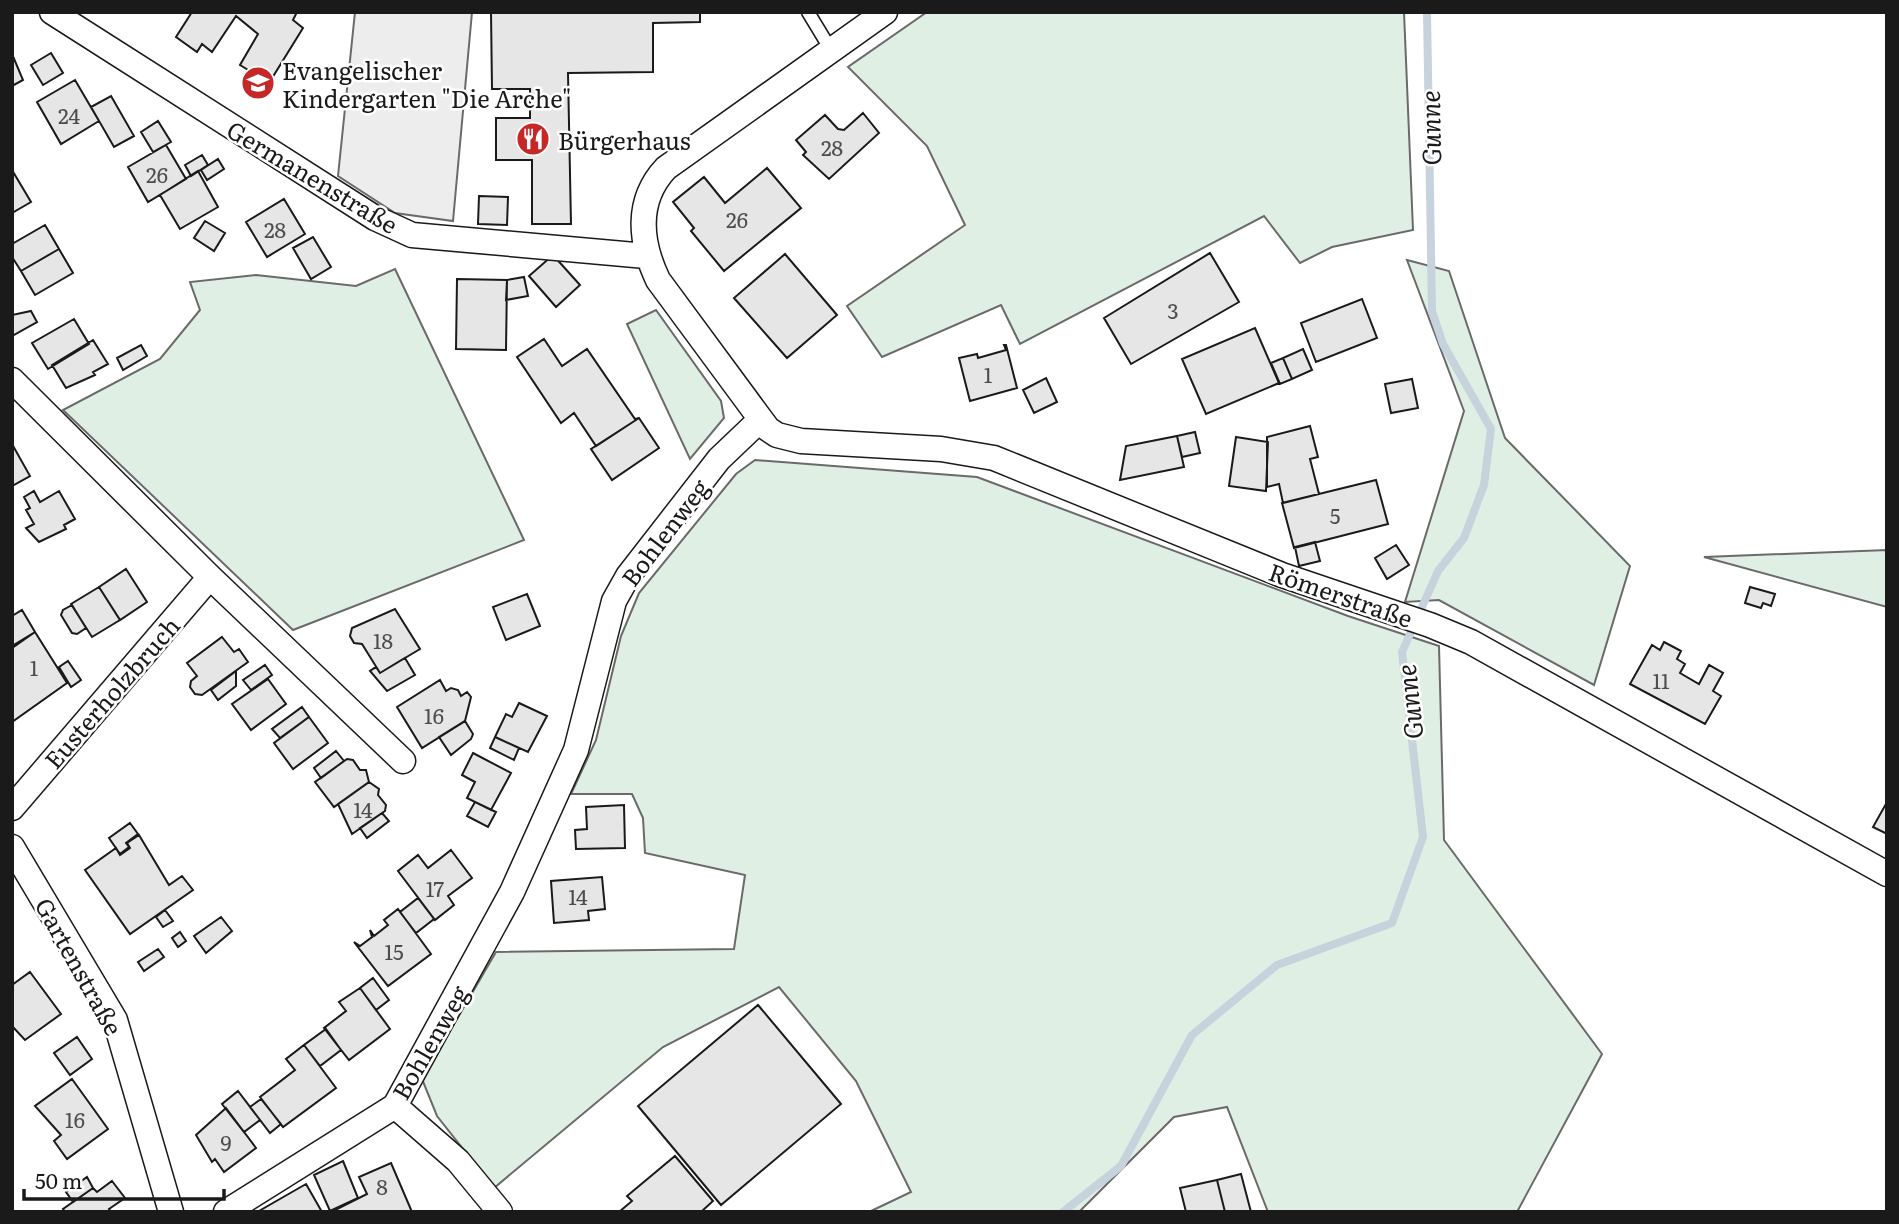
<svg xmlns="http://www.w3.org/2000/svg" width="1899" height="1224" font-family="Literata,serif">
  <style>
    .green { fill: #e0efe3; stroke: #6a6a6a; stroke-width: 2 }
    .parking { fill: #ededed; stroke: #6a6a6a; stroke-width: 2 }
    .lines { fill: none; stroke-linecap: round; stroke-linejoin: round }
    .stream { stroke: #c6d2dc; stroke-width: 8 }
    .building { fill: #e6e6e6; stroke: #1a1a1a; stroke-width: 2 }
    .lane-casing { stroke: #1a1a1a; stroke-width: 15 }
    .street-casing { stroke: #1a1a1a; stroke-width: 27 }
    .lane { stroke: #fff; stroke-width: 12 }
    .street { stroke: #fff; stroke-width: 24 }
    .labels { text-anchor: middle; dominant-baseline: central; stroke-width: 5; stroke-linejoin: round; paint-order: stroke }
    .number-label { font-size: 21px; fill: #4d4d4d }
    .poi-label { font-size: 24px; fill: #1a1a1a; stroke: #fff; text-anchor: start }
    .street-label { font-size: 24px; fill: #1a1a1a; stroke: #fff }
    .water-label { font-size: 26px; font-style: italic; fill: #1a1a1a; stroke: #fff }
  </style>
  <rect width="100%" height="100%" fill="#fff"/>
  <path class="green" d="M927,12H1404L1413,230L1332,247L1300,263L1264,216L1020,344L1001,305L882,357L847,306L965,225L927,146L848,67Z
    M1407,260L1449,271L1505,438L1630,566L1594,685L1439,600L1405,602L1464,411Z
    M395,269L524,540L293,630L63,410L160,359L200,310L190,282L256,275L356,286Z
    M656,310L721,401L724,418L690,459L627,324Z
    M755,460L977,477L1348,616L1439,646L1444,840L1602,1054L1517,1212H1268L1227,1107L1174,1117L1079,1212H869L911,1192L856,1081L779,987L663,1047L494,1188L437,1116L422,1079L496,952L734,949L745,875L645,853L643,818L632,794H571L596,740L621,636L639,593L736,474Z
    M1887,550V607L1704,557Z"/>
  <path class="parking" d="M355,12H472L453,221L395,213L338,176Z"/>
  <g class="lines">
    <path class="stream" d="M1063,1212L1121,1166L1192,1035L1277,965L1392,923L1423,837L1402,652L1438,571L1464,538L1484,485L1491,429L1443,344L1432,311L1427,12"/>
  </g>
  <path class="building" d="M192,12H297L293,20L303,28L269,83L240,65L258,34L236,16L212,52L202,44L197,52L176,37Z
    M491,12H700V22L653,23V72L568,73L571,224H532V160H496V118H530V89H492Z
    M51,53L63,73L43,85L31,65Z
    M12,54L23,80L12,86Z
    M75,80L99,121L61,144L37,102Z
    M111,96L134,136L114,147L91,107Z
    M863,113L879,133L829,179L803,155L806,152L796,140L825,115L838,129L844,130Z
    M158,121L171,142L153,152L141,132Z
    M166,145L186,179L148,202L128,167Z
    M202,155L208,165L191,176L185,165Z
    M218,159L224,169L207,180L201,170Z
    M767,168L801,208L724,271L691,231L694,228L673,202L704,177L725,203Z
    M12,170L31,202L12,213Z
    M198,171L218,207L180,229L160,195Z
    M479,196L508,197L507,225L478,224Z
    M284,199L305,234L267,257L246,222Z
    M205,221L225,233L214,251L194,238Z
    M45,225L59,249L21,271L12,257V244Z
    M313,237L331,267L311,279L293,248Z
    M59,249L73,273L35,295L21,271Z
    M1210,253L1239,302L1131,364L1104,318Z
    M785,254L837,315L787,358L734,298Z
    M553,255L580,285L556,307L529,276Z
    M524,277L528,296L506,300L507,280Z
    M457,279L507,280L506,350L456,349Z
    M1362,299L1377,338L1316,362L1301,323Z
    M31,311L37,322L12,336V315Z
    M74,319L89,344L48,369L32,343Z
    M1255,328L1279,383L1206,414L1182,359Z
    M544,339L562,366L587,349L635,419L639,418L596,446L574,413L561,423L517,357Z
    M93,340L108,364L93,372L95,375L66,388L52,365Z
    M141,345L147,356L123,370L117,358Z
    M1004,345H1006L1017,388L970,401L959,358L977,354L978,358L1006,350Z
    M1303,349L1312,370L1292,379L1283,358Z
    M1283,358L1292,379L1280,384L1271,363Z
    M1046,378L1057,402L1034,413L1023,390Z
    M1412,379L1418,408L1391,413L1385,384Z
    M639,418L659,448L612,480L591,449Z
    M1310,426L1318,457L1310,459L1319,494L1283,503L1279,484L1267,487V437Z
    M1195,432L1200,453L1182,457L1177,436Z
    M1177,436L1184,467L1120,480L1126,446Z
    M1236,437L1268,442L1266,491L1229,486Z
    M12,444L30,476L12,486Z
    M1376,480L1388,524L1294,548L1282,503Z
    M34,491L40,502L59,491L75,519L64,525L66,529L39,542L26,528L34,524L26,510L30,508L24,497Z
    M1315,542L1320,561L1299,566L1295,547Z
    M1396,545L1409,565L1387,579L1375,558Z
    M126,569L147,602L120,620L99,587Z
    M99,587L120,620L92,637L71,604Z
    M1750,587L1775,594L1771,606L1763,603L1761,608L1745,603Z
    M527,594L540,626L506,640L493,607Z
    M72,605L86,628L77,634L72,633L61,615L63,610Z
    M395,609L420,649L380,673L362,644L354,643L350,636L352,628Z
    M22,610L35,632L12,648V616Z
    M35,632L67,683L12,722V646Z
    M222,637L234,652L239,649L248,662L202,695L195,694L190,687L191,681L197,676L187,663Z
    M1664,642L1681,651L1677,659L1685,664L1680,673L1699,684L1709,665L1723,673L1713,691L1721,696L1705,724L1630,684L1652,645L1660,650Z
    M405,658L415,675L387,691L370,671L376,667L380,673Z
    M68,661L81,680L71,687L59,667Z
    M265,665L272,675L251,690L243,680Z
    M236,671V686L218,700L211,690Z
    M268,679L286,704L251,730L232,704Z
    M440,680L446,691L451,688L458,690L461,696L467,692L471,697L465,721L422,748L397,707Z
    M519,703L547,716L528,752L495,737L506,714L512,717Z
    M302,707L309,717L280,738L272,729Z
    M309,717L328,743L293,769L274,743Z
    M465,721L473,734L471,739L451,755L439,737Z
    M495,737L519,748L514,760L490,748Z
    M336,751L344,761L321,778L314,768Z
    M473,753L511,773L491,810L467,798L475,782L462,775Z
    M347,759L353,760L360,770H366L369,782L334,807L315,782Z
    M369,782L379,789L378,795L386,805L385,811L352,834L338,804Z
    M475,802L496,812L488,827L467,816Z
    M1887,802V834L1873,827Z
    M624,805L625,848L576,849L575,830L587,829L586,807Z
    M382,813L389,821L367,838L360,828Z
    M130,823L138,834L126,843L129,847L120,854L109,838Z
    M139,835L169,885L182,876L193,890L130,934L85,870L116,848L120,855L130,848L127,843Z
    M451,850L472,878L448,896L454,905L435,920L398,871L418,855L428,868Z
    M602,877L605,909L588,911L589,920L554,923L551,881Z
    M418,898L434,919L416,933L400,912Z
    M398,909L431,954L388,986L354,942L360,946L372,937L370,930L374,936L388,925L384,920Z
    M165,910L173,921L163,927L156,917Z
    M221,917L232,931L206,953L194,936Z
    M180,932L186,941L178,947L172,938Z
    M158,949L164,957L144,971L138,962Z
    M30,972L61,1014L25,1040L12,1026V985Z
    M373,978L389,1000L376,1010L360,988Z
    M360,988L390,1029L349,1060L324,1028L346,1011L339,1002Z
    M758,1005L841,1104L721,1205L638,1106Z
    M326,1029L341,1050L320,1066L304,1045Z
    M77,1037L92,1059L70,1075L54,1053Z
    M304,1045L336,1088L283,1127L260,1097L295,1070L286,1059Z
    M72,1079L108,1129L67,1159L54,1141L61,1135L35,1106Z
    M238,1091L260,1120L244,1132L222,1104Z
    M261,1099L281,1124L270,1133L250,1107Z
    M226,1108L256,1148L224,1172L215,1159L212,1162L196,1135Z
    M675,1156L713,1201L701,1212H619L632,1201L627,1196Z
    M343,1161L358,1198L330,1211L314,1175Z
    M391,1163L412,1212H331L367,1194L359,1177Z
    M1241,1174L1251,1212H1225L1217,1180Z
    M87,1177L93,1188L73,1202L66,1192Z
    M1217,1180L1225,1212H1186L1180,1188Z
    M112,1181L125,1198L109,1209L111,1212H65L63,1209L93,1188L97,1192Z
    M306,1184L322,1212H259V1211Z"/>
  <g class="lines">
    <defs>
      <path id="lane" d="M808,12L831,50"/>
      <path id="street" d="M52,12L375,218L412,235L646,256
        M885,12L666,168C635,201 640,242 658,280L768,429L777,435L801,441L941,449L994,458L1282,575L1430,625L1471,642L1887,874
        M12,380L210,577L403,761
        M12,808L210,577
        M12,847L115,1020L171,1212
        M395,1106L458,1161L500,1212
        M226,1212L395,1106L512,892L576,750L614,601L628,576L719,459L760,420"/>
    </defs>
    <use href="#lane" class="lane-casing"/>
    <use href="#street" class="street-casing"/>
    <use href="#lane" class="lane"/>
    <use href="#street" class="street"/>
  </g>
  <defs>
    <symbol id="school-disc" viewBox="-11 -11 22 22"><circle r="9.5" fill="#c62828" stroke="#fff"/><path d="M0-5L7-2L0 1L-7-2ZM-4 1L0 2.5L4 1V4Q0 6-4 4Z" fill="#fff"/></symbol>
    <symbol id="restaurant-disc" viewBox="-11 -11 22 22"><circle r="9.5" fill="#c62828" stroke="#fff"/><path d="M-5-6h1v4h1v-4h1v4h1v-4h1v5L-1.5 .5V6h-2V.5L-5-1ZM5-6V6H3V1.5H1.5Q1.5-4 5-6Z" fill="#fff"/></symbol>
  </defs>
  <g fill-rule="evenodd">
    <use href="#school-disc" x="239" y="64" width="38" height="38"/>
    <use href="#restaurant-disc" x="514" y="120" width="38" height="38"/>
  </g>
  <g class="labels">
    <g class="number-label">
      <text x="69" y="114">24</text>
      <text x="832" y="146">28</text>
      <text x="157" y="173">26</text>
      <text x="737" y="218">26</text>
      <text x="275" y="228">28</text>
      <text x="1173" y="309">3</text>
      <text x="988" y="373">1</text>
      <text x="1335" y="514">5</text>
      <text x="383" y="639">18</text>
      <text x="34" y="666">1</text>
      <text x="1661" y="679">11</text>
      <text x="434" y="714">16</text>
      <text x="363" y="808">14</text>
      <text x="435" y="887">17</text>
      <text x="578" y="895">14</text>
      <text x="394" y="950">15</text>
      <text x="75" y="1118">16</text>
      <text x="226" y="1141">9</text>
      <text x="382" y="1185">8</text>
    </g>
    <g class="poi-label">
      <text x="282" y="69">Evangelischer<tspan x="282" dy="28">Kindergarten "Die Arche"</tspan></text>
      <text x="558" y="139">Bürgerhaus</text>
    </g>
    <g class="street-label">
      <text transform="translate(313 176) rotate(31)">Germanenstraße</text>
      <text transform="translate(664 532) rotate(-53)">Bohlenweg</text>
      <text transform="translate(1341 594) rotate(19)">Römerstraße</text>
      <text transform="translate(111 692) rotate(-49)">Eusterholzbruch</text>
      <text transform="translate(80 966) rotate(61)">Gartenstraße</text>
      <text transform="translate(429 1042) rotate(-60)">Bohlenweg</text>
    </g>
    <g class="water-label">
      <text transform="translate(1429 128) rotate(-91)">Gunne</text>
      <text transform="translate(1408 702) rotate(-96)">Gunne</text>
    </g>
  </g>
  <rect width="1899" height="1224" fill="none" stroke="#1a1a1a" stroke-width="28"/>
  <path d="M24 1189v10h200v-10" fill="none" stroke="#1a1a1a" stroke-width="3.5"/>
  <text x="35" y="1189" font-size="21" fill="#1a1a1a" stroke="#ffffff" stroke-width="5" paint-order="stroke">50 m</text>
</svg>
